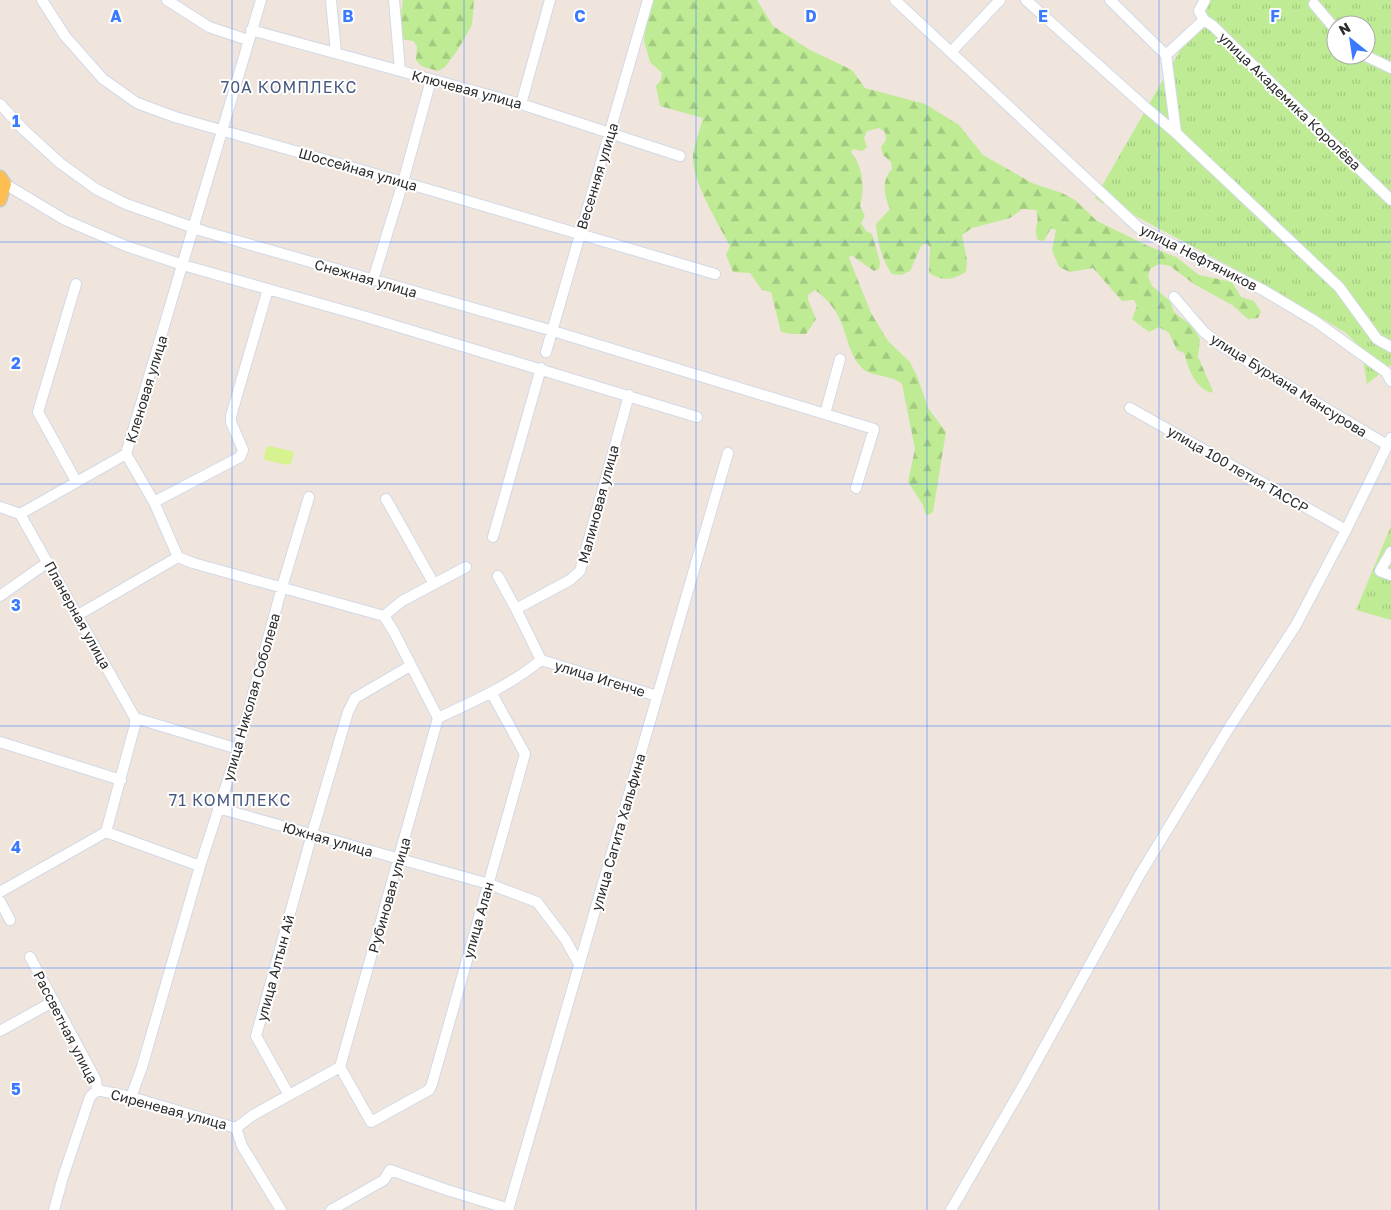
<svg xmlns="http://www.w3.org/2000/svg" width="1391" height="1210" font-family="'Golos Text',sans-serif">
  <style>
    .grass { fill: url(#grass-tufts); fill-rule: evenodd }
    .forest { fill: url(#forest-firs) }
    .pitch { fill: #d6f38f }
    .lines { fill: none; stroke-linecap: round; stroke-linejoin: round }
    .minor-casing { stroke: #d2d9e6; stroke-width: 12 }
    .major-casing { stroke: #c8c8c8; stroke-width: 15 }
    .minor { stroke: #fff; stroke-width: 10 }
    .major { stroke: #ffbe52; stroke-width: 12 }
    .grid { fill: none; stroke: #3a7aff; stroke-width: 1; stroke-opacity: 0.55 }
    .labels { text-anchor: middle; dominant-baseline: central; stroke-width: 4; stroke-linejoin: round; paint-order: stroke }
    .street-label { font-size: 14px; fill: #2c2c2c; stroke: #fff }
    .quarter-label { font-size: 16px; letter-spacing: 1px; fill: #475a82; stroke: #fff }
    .grid-label { font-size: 16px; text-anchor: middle; font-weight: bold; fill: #3a7aff; stroke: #fff; stroke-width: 4; stroke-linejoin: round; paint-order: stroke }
  </style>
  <defs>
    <pattern id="grass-tufts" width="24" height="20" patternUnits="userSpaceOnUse" patternTransform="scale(1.25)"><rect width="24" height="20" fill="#beeb94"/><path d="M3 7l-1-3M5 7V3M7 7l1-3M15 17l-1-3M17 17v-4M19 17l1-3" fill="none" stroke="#a3ca80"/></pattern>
    <pattern id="forest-firs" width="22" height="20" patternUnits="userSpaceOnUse" patternTransform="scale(1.25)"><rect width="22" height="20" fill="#beeb94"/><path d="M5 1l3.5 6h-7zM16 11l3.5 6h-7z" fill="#a3ca80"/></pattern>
  </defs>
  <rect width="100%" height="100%" fill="#efe5dd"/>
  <path class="grass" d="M1209,0H1391V365L1367,384L1363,359L1359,346L1346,333L1278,292L1128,212L1102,203L1095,198ZM1336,25H1366V55H1336Z
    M1391,526V620L1356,610Z"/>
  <path class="forest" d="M403,0H474L472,25L457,51L445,67L438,71L421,66L416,60L417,46L413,41L402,39L399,27Z
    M652,0H757L773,26L810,50L852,70L865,88L925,104L959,125L983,155L1032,183L1062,193L1075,200L1097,221L1148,246L1176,257L1199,275L1232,282L1241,297L1254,301L1261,312L1258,318L1248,319L1232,305L1194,284L1170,266L1159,264L1150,269L1148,277L1152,286L1170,301L1174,312L1192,326L1200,339L1198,357L1213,391L1211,393C1194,386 1189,370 1184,353L1177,350L1169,333L1159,327L1149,332L1132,319L1137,306L1134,300L1122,301L1093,268L1070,272L1059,267L1052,250L1056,230L1051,228L1044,241L1038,240C1032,229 1041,222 1036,210L1022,209L1010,218L972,228L962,235L967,260L966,272C951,280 945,282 929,273L930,247L926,243L921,246L910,271L901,275L892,274C882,260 877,241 876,224L890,209C884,195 881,181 892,169L891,162L883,155L881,147L886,140L885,132L879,128L867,131L864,138L867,147L862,151L853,149L851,152C863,166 865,189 860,206L865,216L861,223L866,231L872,234L880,262L879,269L874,271L851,255L849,258L871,313L888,341L910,362L917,376L928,408L946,432L933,512L928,515L925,513L923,505L908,482L915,449L902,384C890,374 872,377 863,369C851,358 848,341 843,327C838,312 828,299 815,290L808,295V300L816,319L806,334H792L781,332L771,292L762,290L750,273L733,272L726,255L730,246C719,225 691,180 693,156C694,144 700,130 703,118L660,106L656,86L661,80L662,73L650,62L644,41L647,18Z"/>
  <path class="pitch" d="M269,446L292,451L294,453L291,463L288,465L265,460L264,457L266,448Z"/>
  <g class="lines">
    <defs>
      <path id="minor" d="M42,0L65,36L103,79L137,103L175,117L403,182L715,274
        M167,0L209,27L248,40
        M331,0L336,53
        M394,0L400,70
        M895,0L1139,228L1263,290L1315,321L1386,372L1391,381
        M1026,0L1144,106L1176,133
        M1110,0L1166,55
        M1205,0L1199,11L1204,20L1213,26L1391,200
        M1314,4L1336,30
        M1204,20L1166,55L1176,133L1339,287L1377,339L1391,347
        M251,30L521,104L680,156
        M951,52L1000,0
        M1364,55L1391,68
        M0,104L23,129L60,163L96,189L126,204L206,232L553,331L874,429L856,488
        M521,104L550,0
        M5,184L65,220L126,246L183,265L363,316L697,417
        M373,280L403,182L431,80
        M1174,297L1204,332L1222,346L1387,445
        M546,352L648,0
        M1130,408L1346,530
        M825,414L840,359
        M76,481L38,412L76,284
        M386,499L434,584
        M154,502L240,457L243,450L231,422V416L268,289
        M0,507L20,514
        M20,514L126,454L261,0
        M20,514L135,718
        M493,537L541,368
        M1391,552L1380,571L1391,575
        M178,557L193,563L384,616
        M498,576L516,609L541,660
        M0,596L48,562
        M516,609L570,580L580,571L629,395
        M78,615L178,557L154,502L126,454
        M384,616L402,601L466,567
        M541,660L657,696
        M135,718L238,749
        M438,718C474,701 511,685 541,660
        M0,742L121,780
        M218,808L489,884L537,902L565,939L579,964
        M106,832L135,725V718
        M106,832L200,866
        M0,892L106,832
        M0,901L10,920
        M30,957L96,1080L97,1090
        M0,1031L54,1001
        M340,1067L371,1122L429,1090L432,1084L525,754L491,692
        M97,1090L131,1097L236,1128
        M289,1095L256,1036L312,834L348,712L355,698L410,666
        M131,1097L142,1067L200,866L238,749L282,587L309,497
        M236,1128L253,1115L340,1067L438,718L394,632L384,616
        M236,1128L242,1146L281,1210
        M54,1210L63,1177L90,1097L97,1090
        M331,1210L384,1180L390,1170L447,1190L509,1209
        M508,1210L728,453
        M951,1210L1024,1084L1139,876L1229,728L1296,625L1346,530L1391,438"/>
      <path id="major" d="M0,177L5,184L0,200"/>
    </defs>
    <use href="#minor" class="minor-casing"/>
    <use href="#major" class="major-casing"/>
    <use href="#minor" class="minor"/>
    <use href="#major" class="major"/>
  </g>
  <path class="grid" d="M232,0V1210M464,0V1210M696,0V1210M927,0V1210M1159,0V1210M0,242H1391M0,484H1391M0,726H1391M0,968H1391"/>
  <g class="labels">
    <g class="street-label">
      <text transform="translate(467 89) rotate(15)">Ключевая улица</text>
      <text transform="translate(1290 101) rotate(44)">улица Академика Королёва</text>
      <text transform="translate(358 169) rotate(16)">Шоссейная улица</text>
      <text transform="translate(597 176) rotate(-73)">Весенняя улица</text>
      <text transform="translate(1199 257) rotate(27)">улица Нефтяников</text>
      <text transform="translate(366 278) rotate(16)">Снежная улица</text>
      <text transform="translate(1289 385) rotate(32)">улица Бурхана Мансурова</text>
      <text transform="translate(146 389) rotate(-73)">Кленовая улица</text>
      <text transform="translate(1238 469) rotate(30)">улица 100 летия ТАССР</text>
      <text transform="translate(598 504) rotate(-75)">Малиновая улица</text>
      <text transform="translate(78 615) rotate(61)">Планерная улица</text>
      <text transform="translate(600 678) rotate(17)">улица Игенче</text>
      <text transform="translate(251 697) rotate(-74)">улица Николая Соболева</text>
      <text transform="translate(618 832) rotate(-74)">улица Сагита Хальфина</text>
      <text transform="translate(328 839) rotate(16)">Южная улица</text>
      <text transform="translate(389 895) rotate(-74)">Рубиновая улица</text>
      <text transform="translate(478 920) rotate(-74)">улица Алан</text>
      <text transform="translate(275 968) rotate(-75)">улица Алтын Ай</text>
      <text transform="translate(66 1027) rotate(63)">Рассветная улица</text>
      <text transform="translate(169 1109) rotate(15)">Сиреневая улица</text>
    </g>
    <g class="quarter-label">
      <text x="289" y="87">70А КОМПЛЕКС</text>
      <text x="230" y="800">71 КОМПЛЕКС</text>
    </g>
  </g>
  <g class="grid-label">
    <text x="116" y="22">A</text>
    <text x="348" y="22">B</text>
    <text x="580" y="22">C</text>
    <text x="811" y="22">D</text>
    <text x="1043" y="22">E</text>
    <text x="1275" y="22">F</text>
    <text x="16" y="127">1</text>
    <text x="16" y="369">2</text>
    <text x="16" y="611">3</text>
    <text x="16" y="853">4</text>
    <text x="16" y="1095">5</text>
  </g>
  <g transform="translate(1351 40) rotate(330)"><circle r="24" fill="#ffffff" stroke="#ababab"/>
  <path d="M0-4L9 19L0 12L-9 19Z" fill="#3a7aff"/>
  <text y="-8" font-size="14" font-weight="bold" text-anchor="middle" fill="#2c2c2c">N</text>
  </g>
</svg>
